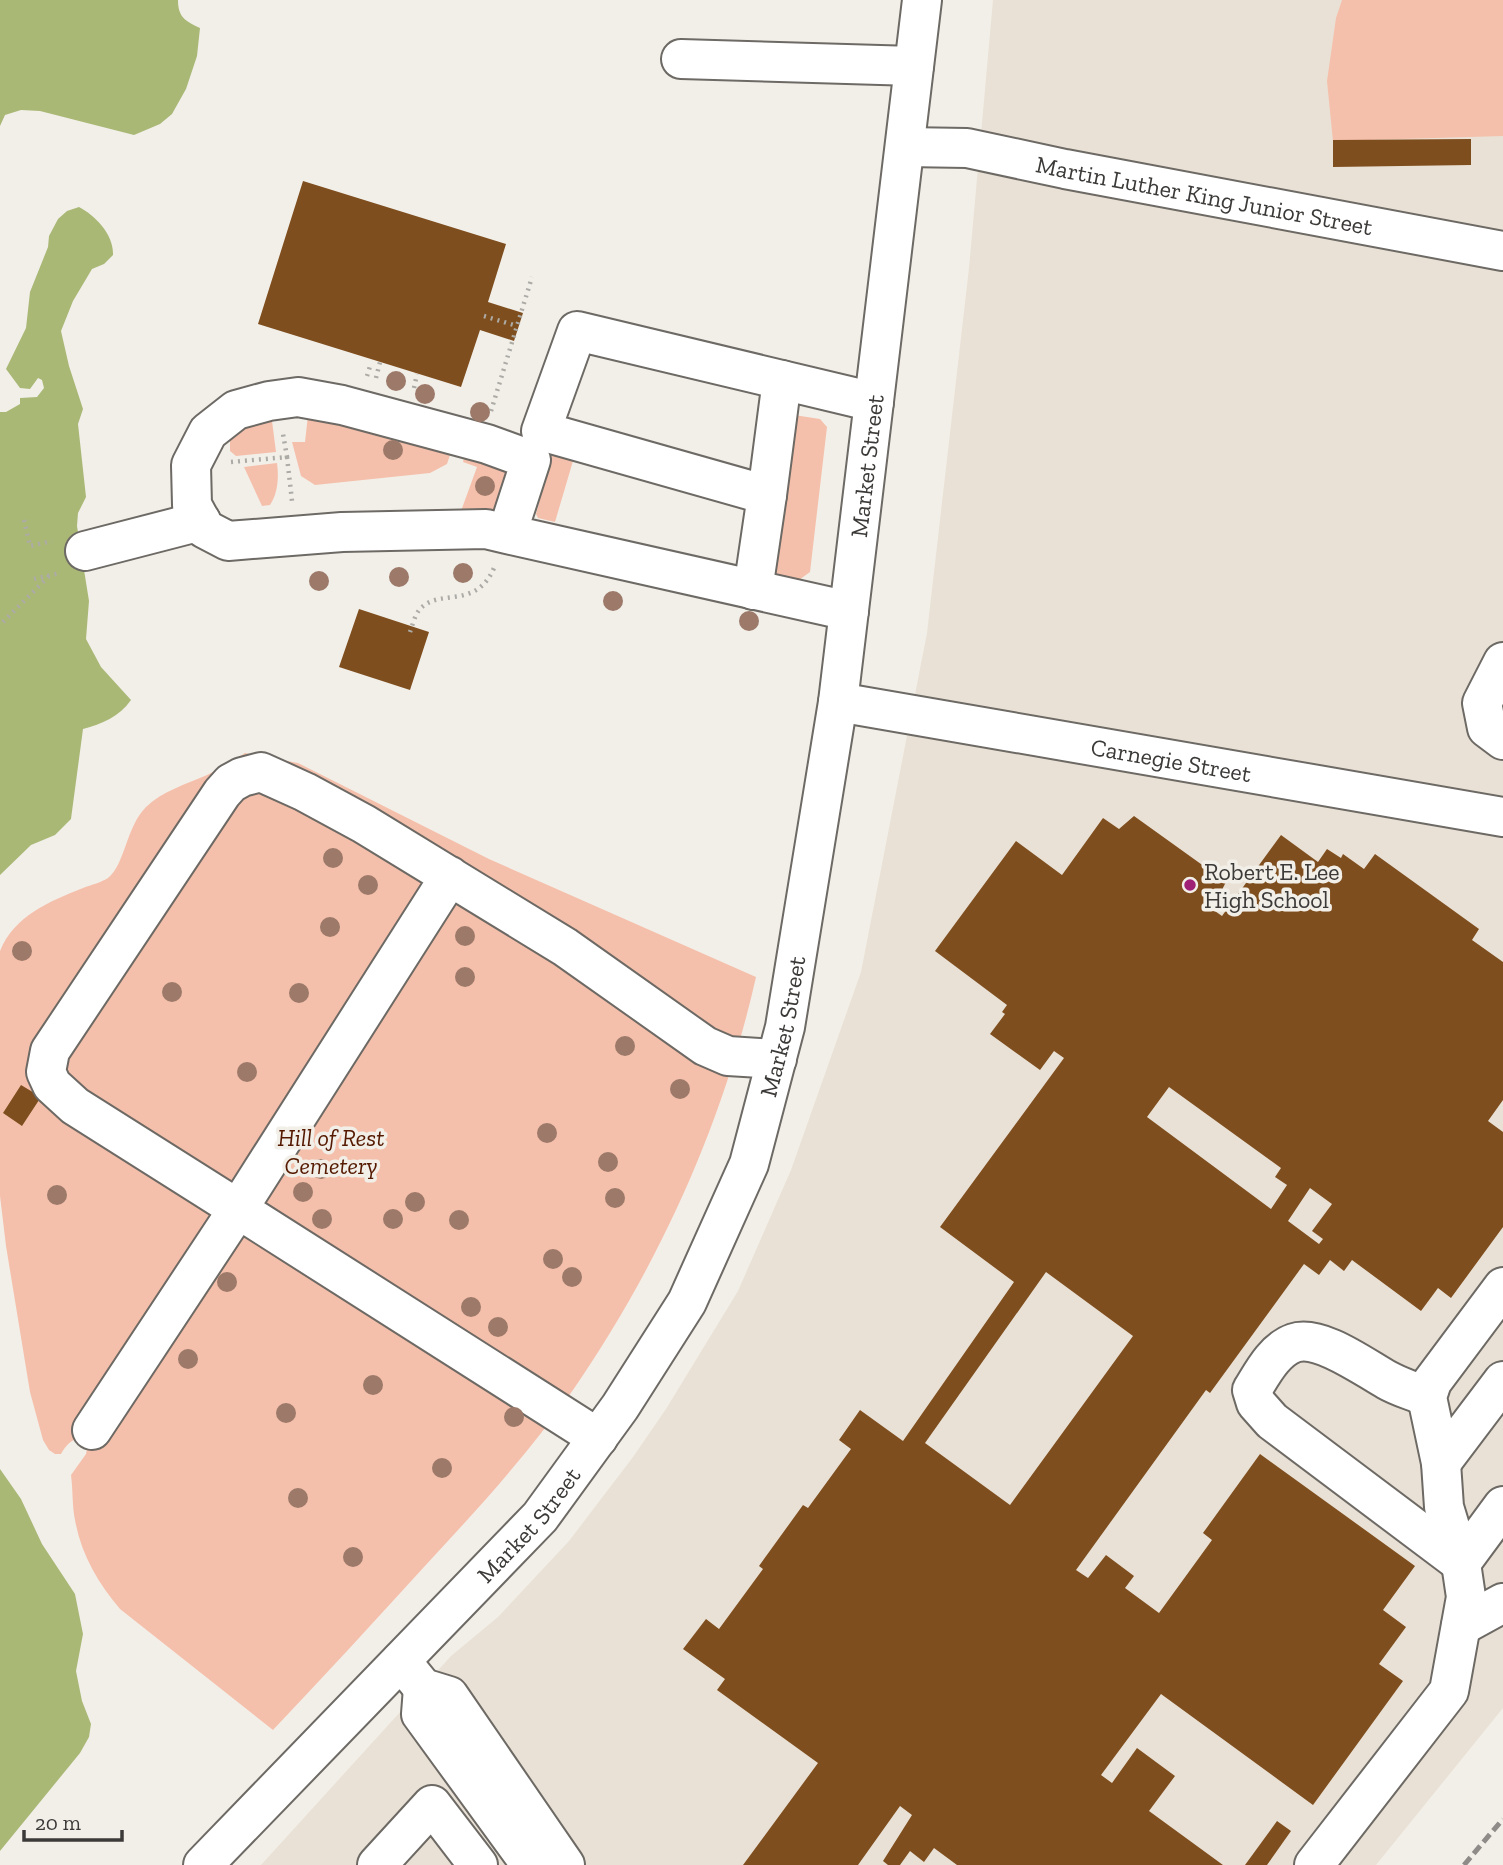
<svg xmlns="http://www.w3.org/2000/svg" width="1503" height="1865" font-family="'Zilla Slab',serif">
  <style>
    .built { fill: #e9e1d5 }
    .green { fill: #f5c0ab }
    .water { fill: #aab876 }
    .building { fill: #7f4e1e; fill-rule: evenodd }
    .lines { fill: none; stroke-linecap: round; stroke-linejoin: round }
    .minor-casing { stroke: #6d6964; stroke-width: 42 }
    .major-casing { stroke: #6d6964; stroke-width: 42 }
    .path { stroke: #adaba6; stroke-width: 4.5; stroke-dasharray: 2 5; stroke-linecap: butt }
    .minor { stroke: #fff; stroke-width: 38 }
    .major { stroke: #fff; stroke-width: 38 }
    .rail { stroke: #8e8b88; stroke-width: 5; stroke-dasharray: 10 5; stroke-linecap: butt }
    .tree { fill: #9c7969 }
    .poi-dot { fill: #9e2176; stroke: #f2efe9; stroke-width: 2.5 }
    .labels { text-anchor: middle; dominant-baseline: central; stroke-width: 7; stroke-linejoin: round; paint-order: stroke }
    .street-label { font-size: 24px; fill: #3c3a38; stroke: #f2efe9 }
    .poi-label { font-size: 24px; fill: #3c3a38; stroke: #f2efe9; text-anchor: start }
    .park-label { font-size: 24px; font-style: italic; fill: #551900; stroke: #f2efe9 }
  </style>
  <rect width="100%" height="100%" fill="#f2efe9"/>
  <path class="built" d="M993,0H1503V1708L1376,1865H261L451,1656L498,1617L569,1541L633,1457L666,1409L738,1291L791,1170L861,972L927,633L969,268Z"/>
  <path class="green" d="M1342,0H1503V136L1333,141L1327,81L1336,18Z
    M308,415L452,449L447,464L430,473L315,485L301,476L292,442H305Z
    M794,415L820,419L827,427L810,572L799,580L774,575Z
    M272,421L276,452L236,456L230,451V439L245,426Z
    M465,453L509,472L499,506L490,511H461L477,467L463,462Z
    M552,454L573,458V461L555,522L538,518L536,514Z
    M277,463C279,476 278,494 270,505L262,506L244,467Z
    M245,753L298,763L489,859L756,977C723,1124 659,1265 573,1390C529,1453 476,1511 424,1567C374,1622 324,1676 273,1730L120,1609C98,1583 81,1554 75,1520C72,1505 73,1490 71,1475L86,1454L88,1443L81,1437C71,1440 66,1445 61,1454H55L49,1450L43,1440L30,1392L6,1246L0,1196V951C14,916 50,901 83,888C91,885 102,882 108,878C125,865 126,827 146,807C162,791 187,784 207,775C220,769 233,761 245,753Z"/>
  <path class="water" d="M0,0H178C178,17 185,21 200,28L197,56L186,89L172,114L160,124L134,135L40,111L21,110L5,115L0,126Z
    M79,207C96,216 114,235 113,255L104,264L92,269L73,301L61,331L69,366L83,409L78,424L86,497L78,513L77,526L89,601L86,639L101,667L131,700C119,717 102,724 83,729L71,819L55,835L31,845L0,875V412H6L20,404V398L37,397L44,388L42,380L38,378L30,389L20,388L6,369L26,328L30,292L48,247L49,236L58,219L67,211Z
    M0,1469L21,1499L42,1544L75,1594L83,1634L76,1671L82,1701L91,1724L89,1737L80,1753L0,1851Z"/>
  <path class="building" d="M1471,139V165L1333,167V140Z
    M303,181L506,244L488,302L523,313L514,341L480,330L461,387L258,324Z
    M359,609L429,632L410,690L339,667Z
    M1134,816L1226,882L1212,909L1222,916L1281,835L1318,862L1327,849L1341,858L1343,854L1364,869L1375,854L1479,929L1472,940L1503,962V1100L1488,1121L1503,1132V1227L1451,1298L1438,1288L1421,1311L1352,1260L1344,1271L1330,1260L1319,1275L1304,1264L1210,1393L1206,1390L1076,1570L1088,1578L1106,1555L1134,1576L1125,1588L1159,1613L1212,1540L1203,1533L1260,1454L1415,1566L1383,1610L1406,1627L1379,1664L1403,1681L1313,1805L1161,1694L1101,1775L1112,1783L1137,1748L1175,1776L1149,1811L1223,1865H957L934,1848L924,1862L910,1851L900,1865H888L883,1861L912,1815L900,1806L858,1865H743L818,1763L717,1690L725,1679L683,1649L706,1619L719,1629L763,1569L759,1566L803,1505L808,1508L851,1449L839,1440L860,1410L903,1441L1014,1282L940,1227L1064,1058L1054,1051L1040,1070L990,1034L1005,1014L1002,1012L1007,1005L935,951L1016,841L1062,875L1103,818L1119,829ZM1169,1087L1281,1168L1275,1177L1287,1185L1271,1209L1147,1117ZM1310,1188L1332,1204L1312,1231L1323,1239L1319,1244L1288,1221ZM1046,1272L1133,1336L1010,1505L925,1443Z
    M21,1085L41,1097L22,1126L3,1113Z
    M1277,1821L1291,1831L1267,1865H1245Z"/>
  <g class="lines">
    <defs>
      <g id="minor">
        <path d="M681,59L914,66"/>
        <path id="s1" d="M905,147L967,148L1065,169L1503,251"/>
        <path d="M767,495L782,380"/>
        <path d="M507,534L531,460L487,444L342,405L298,397L269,401L236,410L208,432L191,465L192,505L205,529L228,541L342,532L486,529L507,534L849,611"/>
        <path d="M85,551L201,521"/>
        <path d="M753,590L767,495L541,431L577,331L874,402"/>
        <path d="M1503,662L1482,703L1487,728L1503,740"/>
        <path id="s2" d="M838,702L1503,817"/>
        <path d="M450,876L238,1209L75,1106L52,1085L46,1072L50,1051L222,793L231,783L242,777L261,772L305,792L364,824L565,947L705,1046L728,1056L777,1059"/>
        <path d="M1427,1397C1414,1391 1399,1387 1387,1380C1365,1368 1320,1334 1294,1343C1274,1350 1262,1374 1252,1390L1256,1403L1272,1421L1461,1563L1503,1506"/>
        <path d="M92,1430L238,1209L598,1438"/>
        <path d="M1441,1463L1503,1381"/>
        <path d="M1461,1626L1503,1603"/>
        <path d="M401,1661L423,1688L449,1696L565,1865"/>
        <path d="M423,1688L421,1714L531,1865"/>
        <path d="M377,1865L432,1805L478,1865"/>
        <path d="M1314,1865L1449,1691L1466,1597L1461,1563L1444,1507L1441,1463L1427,1397L1432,1382L1503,1287"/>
      </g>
      <g id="major">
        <path id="s3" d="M203,1865L540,1517L620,1407L687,1302L749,1164L785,1027L838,702L922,0"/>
      </g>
    </defs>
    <use href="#minor" class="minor-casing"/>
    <use href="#major" class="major-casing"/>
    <path class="path" d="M484,316L517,326
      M367,376L371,363
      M376,378L380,362
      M414,388L417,374
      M491,411L532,277
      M287,457L292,501
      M231,462L287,457L283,434
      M24,520L30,546L52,541
      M34,579L60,573
      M3,622L49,576
      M410,632C413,624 415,613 422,607C442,589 476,609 494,568"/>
    <use href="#minor" class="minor"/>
    <use href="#major" class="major"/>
    <path class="rail" d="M1464,1865L1503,1819"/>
  </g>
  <g class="tree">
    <circle cx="396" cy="381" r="10"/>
    <circle cx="425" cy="394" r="10"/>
    <circle cx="480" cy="412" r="10"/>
    <circle cx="393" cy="450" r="10"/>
    <circle cx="485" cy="486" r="10"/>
    <circle cx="463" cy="573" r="10"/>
    <circle cx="399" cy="577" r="10"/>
    <circle cx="319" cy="581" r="10"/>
    <circle cx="613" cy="601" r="10"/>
    <circle cx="749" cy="621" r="10"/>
    <circle cx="333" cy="858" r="10"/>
    <circle cx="368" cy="885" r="10"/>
    <circle cx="330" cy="927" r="10"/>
    <circle cx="465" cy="936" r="10"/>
    <circle cx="22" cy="951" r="10"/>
    <circle cx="465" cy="977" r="10"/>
    <circle cx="172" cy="992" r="10"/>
    <circle cx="299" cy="993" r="10"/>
    <circle cx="625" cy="1046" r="10"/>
    <circle cx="247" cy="1072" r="10"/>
    <circle cx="680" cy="1089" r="10"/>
    <circle cx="547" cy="1133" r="10"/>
    <circle cx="608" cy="1162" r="10"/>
    <circle cx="321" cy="1169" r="10"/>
    <circle cx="303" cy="1192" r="10"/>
    <circle cx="57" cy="1195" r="10"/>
    <circle cx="615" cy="1198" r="10"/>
    <circle cx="415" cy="1202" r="10"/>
    <circle cx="322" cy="1219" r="10"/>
    <circle cx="393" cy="1219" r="10"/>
    <circle cx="459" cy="1220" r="10"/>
    <circle cx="553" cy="1259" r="10"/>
    <circle cx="572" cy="1277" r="10"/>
    <circle cx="227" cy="1282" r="10"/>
    <circle cx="471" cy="1307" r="10"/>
    <circle cx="498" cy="1327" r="10"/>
    <circle cx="188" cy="1359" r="10"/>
    <circle cx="373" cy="1385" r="10"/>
    <circle cx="286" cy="1413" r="10"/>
    <circle cx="514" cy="1417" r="10"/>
    <circle cx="442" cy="1468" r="10"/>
    <circle cx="298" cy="1498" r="10"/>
    <circle cx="353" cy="1557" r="10"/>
  </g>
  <circle class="poi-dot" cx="1190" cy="885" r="7"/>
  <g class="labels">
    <g class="street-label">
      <text stroke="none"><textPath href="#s1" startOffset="304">Martin Luther King Junior Street</textPath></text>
      <text stroke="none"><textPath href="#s3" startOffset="1605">Market Street</textPath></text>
      <text stroke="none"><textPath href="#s2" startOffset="338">Carnegie Street</textPath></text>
      <text stroke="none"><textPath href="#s3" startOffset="1038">Market Street</textPath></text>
      <text stroke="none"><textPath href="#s3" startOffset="471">Market Street</textPath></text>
    </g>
    <g class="poi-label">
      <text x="1204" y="871">Robert E. Lee<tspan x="1204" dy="28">High School</tspan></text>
    </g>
    <g class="park-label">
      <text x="331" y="1137">Hill of Rest<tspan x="331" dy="28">Cemetery</tspan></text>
    </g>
  </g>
  <path d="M24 1830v10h98v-10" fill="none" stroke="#3c3a38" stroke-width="3.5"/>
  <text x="35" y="1830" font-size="21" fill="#3c3a38" stroke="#f2efe9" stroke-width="5" paint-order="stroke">20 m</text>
</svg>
